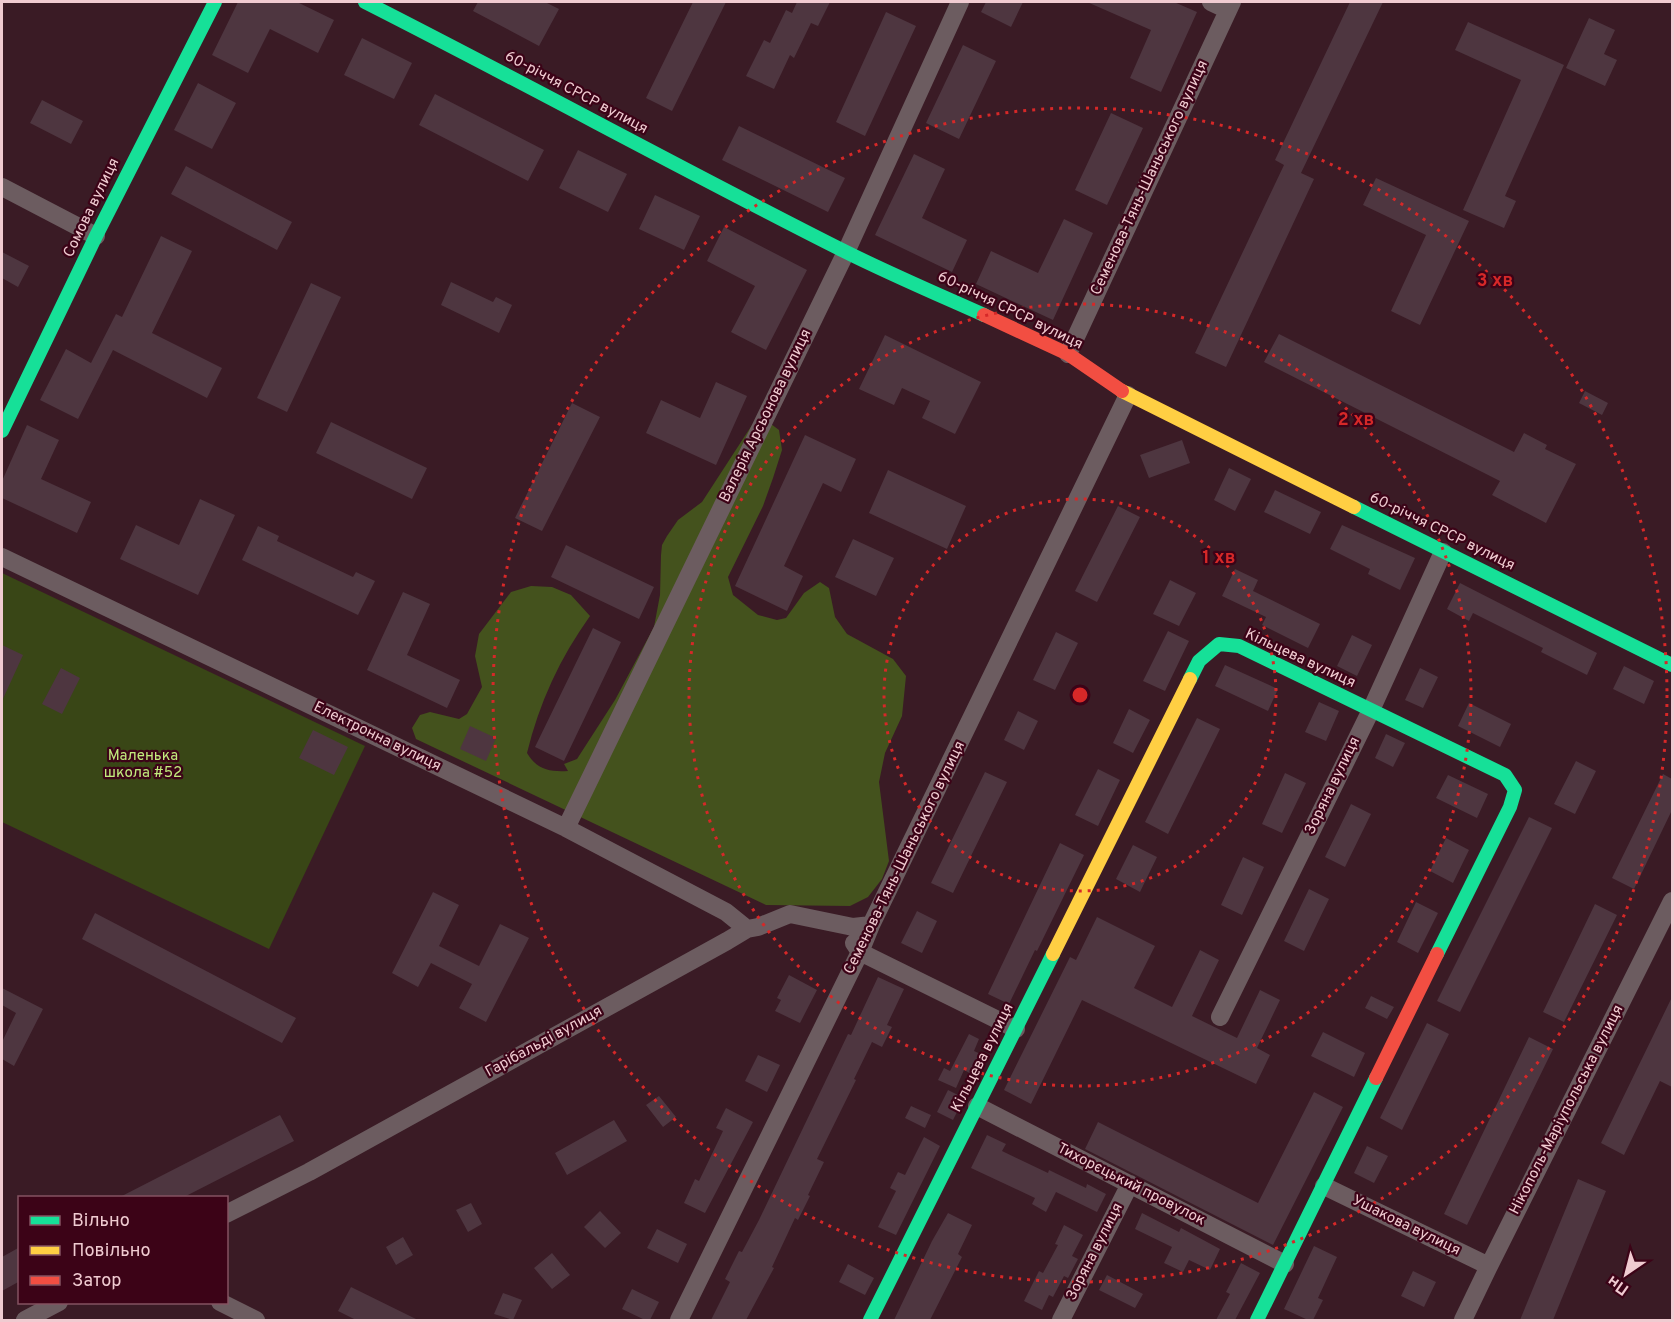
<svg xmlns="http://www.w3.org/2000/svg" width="1674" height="1322" font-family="Overpass,sans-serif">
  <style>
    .green { fill: #394616 }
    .forest { fill: #44521d }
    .building { fill: #4e3640 }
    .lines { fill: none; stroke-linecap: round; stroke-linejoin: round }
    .street { stroke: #6c5c60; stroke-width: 18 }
    .fast { stroke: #16e098; stroke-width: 14 }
    .slow { stroke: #ffcf43; stroke-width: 14 }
    .jam { stroke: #f24e42; stroke-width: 14 }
    .ring { fill: none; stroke: #d62828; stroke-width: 3; stroke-dasharray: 3 6 }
    .labels { text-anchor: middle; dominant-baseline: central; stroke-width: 4.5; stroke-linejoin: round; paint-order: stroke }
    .street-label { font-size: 15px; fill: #f0cbd1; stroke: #3c0317 }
    .park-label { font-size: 15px; fill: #c1eb7d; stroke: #3c0317 }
    .centre { fill: #d62828; stroke: #3c0317; stroke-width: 3 }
    .ring-label { font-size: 18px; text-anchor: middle; font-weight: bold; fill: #d62828; stroke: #3c0317; stroke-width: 4.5; stroke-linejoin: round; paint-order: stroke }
  </style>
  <rect width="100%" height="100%" fill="#3a1b25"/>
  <path class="green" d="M2,573L365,746L269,949L2,822Z"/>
  <path class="forest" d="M761,421L771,424L779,430L782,450L773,478L763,506L728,577L733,595L758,615L777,620L786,618L804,593L820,582L829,588L835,617L847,634L893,659L906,676L902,716L885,753L879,782L889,861L882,879L868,897L850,906L766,905L416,739L412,728L420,715L430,712L459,719L467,714L482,687L475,656L479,634L511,592L531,586L552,587L571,595L590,616C560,658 539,703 527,753C537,770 550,772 568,771L564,764L577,759L615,700L654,627L660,595L661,555L662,545L667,536L678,520L702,502L752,425Z"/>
  <path class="building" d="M238,2H297L334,20L318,53L270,29L248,73L212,55Z
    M478,2H545L559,9L539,46L473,11Z
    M693,2H726L672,111L646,98Z
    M797,2H830L818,26L811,23L794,58L790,55L774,89L746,76L764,40L770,43L786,10L792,13Z
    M986,2H1023L1011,27L981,12Z
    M1087,2H1174L1197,12L1161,92L1130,78L1151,30Z
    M1350,2H1383L1301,173L1314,179L1226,367L1195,353L1284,165L1275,160Z
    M886,12L916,26L865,136L836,122Z
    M1589,18L1615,30L1604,54L1617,60L1605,86L1566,68Z
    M1468,22L1564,65L1505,196L1516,201L1504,228L1463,210L1521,80L1455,50Z
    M362,38L412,63L394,99L344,75Z
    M963,45L996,61L959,139L926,123Z
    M198,83L236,103L212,149L174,130Z
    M435,94L544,150L528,181L419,125Z
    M42,100L83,121L71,144L30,123Z
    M1111,113L1143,128L1107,205L1075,190Z
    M739,126L845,178L828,212L722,160Z
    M578,150L627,174L608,212L559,188Z
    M914,154L945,169L922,218L967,240L952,272L875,235Z
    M186,166L292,222L277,250L171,194Z
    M1376,178L1469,221L1420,325L1391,311L1426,235L1363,205Z
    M655,195L700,216L684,250L639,229Z
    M1064,219L1093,233L1053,320L976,284L991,251L1038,273Z
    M724,227L807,270L766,350L731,332L755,286L707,261Z
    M161,236L192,251L152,333L222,368L207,398L113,350L78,419L40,400L66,349L91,363L116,314L122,317Z
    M2,252L29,266L18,287L2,278Z
    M451,282L493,302L496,297L512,305L499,333L441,305Z
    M311,283L341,297L287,412L257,398Z
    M1279,334L1514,452L1524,433L1547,445L1545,449L1576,464L1546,523L1492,495L1500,481L1264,362Z
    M885,335L981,382L955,434L922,418L930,401L902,388L894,405L859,389Z
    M716,382L747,396L716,465L646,433L661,400L700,418Z
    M1585,391L1608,403L1602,415L1579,403Z
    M572,403L600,417L542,531L515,518Z
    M331,422L427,468L412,499L316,453Z
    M27,425L59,440L41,479L91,502L77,533L2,498V481Z
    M805,435L856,459L841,492L823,483L784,566L803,576L787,611L735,586Z
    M1182,440L1190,463L1149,478L1140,455Z
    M1229,468L1251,479L1235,511L1214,500Z
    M888,470L966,506L947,549L869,513Z
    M1275,490L1321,512L1310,534L1264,512Z
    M200,499L235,515L198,595L120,559L136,525L179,545Z
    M1118,506L1140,517L1097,602L1075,591Z
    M1342,525L1415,558L1400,590L1368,574L1370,569L1330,549Z
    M258,526L279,536L277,541L353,577L356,572L375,581L358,615L242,560Z
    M853,539L894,558L876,596L835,577Z
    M566,545L654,587L639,619L551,577Z
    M1235,569L1258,580L1253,591L1320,624L1308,648L1262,625L1266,617L1222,596Z
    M1170,580L1196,593L1179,626L1153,614Z
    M1460,583L1597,653L1587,675L1541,652L1543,648L1473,613L1469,621L1447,609Z
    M403,592L430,604L407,655L460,680L447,708L367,670Z
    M593,628L621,642L564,761L535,747Z
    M1168,631L1189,641L1165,691L1143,681Z
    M1056,632L1078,643L1055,690L1033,680Z
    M1352,635L1372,645L1357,676L1337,666Z
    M2,645L23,655L2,701Z
    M1225,665L1278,689L1268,711L1215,686Z
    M1624,666L1654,681L1644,704L1613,689Z
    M61,668L80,678L62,714L42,704Z
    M1420,668L1438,677L1423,708L1405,700Z
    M1319,702L1339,711L1326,741L1305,732Z
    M1469,703L1511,724L1500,747L1458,726Z
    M1129,709L1150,720L1133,753L1113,743Z
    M1018,711L1038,721L1024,750L1004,740Z
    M1197,718L1220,729L1168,834L1145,822Z
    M470,726L496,738L486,761L460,749Z
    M313,730L348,747L334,775L299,758Z
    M1386,734L1405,743L1393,767L1375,758Z
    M1576,761L1596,771L1575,814L1554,804Z
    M1098,769L1120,780L1098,826L1075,815Z
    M985,772L1007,782L953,893L931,883Z
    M1285,773L1306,783L1282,833L1262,824Z
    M1663,774L1672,779V810L1634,889L1612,878Z
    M1448,775L1488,794L1477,818L1436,798Z
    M1351,804L1371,814L1345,867L1325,857Z
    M1529,817L1552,828L1460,1012L1437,1001Z
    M1446,838L1469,850L1453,883L1430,871Z
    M1060,843L1084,855L1037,951L1035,950L1009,1004L988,994Z
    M1133,845L1157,857L1140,892L1116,879Z
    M1243,857L1264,867L1242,915L1221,905Z
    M1309,889L1329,899L1304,951L1284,941Z
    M433,892L459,905L439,946L479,966L500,924L529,938L486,1022L459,1008L472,984L431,963L418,987L392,973Z
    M1416,902L1438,913L1418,953L1397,942Z
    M1595,904L1617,915L1564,1022L1543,1012Z
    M917,911L937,921L922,953L901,943Z
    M95,913L296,1018L282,1043L82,939Z
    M1097,917L1155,946L1134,988L1172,1007L1200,950L1219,960L1192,1016L1237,1038L1260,990L1280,1000L1257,1048L1270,1055L1256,1084L1082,1000L1031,1104L1004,1090L1070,957L1076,960Z
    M789,975L817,990L800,1023L775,1011L781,1000L777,998Z
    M878,977L904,989L887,1025L892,1027L882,1047L872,1042L854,1079L856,1080L817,1159L824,1162L808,1195L810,1196L798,1220L795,1218L772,1267L774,1268L746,1320H711L730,1282L725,1279L739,1251L742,1252L759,1220L848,1034L851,1035Z
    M2,988L43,1009L14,1066L2,1059V1042L16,1013L2,1005Z
    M1371,996L1394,1007L1387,1019L1365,1008Z
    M1672,997V1087L1660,1081L1624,1155L1601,1143Z
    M1427,1023L1449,1034L1402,1130L1380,1118Z
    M1323,1032L1365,1053L1354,1077L1311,1056Z
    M969,1034L979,1039L974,1051L985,1056L975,1076L964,1070L956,1088L938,1080L944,1068L950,1071Z
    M1529,1037L1553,1049L1467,1225L1444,1214Z
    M758,1055L780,1065L767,1092L745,1081Z
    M948,1090L964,1098L953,1120L937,1112Z
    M1314,1092L1343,1107L1273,1245L1085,1149L1098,1122L1258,1203Z
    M659,1096L676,1117L663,1127L646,1105Z
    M911,1106L931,1115L925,1128L905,1118Z
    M726,1108L753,1122L705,1213L684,1203L695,1179L699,1181L723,1131L716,1128Z
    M280,1115L294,1141L184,1197H120Z
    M614,1120L627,1141L567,1175L555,1153Z
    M987,1135L1006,1144L1002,1151L1048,1173L1049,1170L1086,1188L1087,1184L1106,1194L1097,1212L1056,1192L1046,1212L1032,1204L1035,1198L971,1168Z
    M924,1137L940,1146L896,1235L878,1227L896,1191L890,1188L898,1172L905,1175Z
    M1367,1146L1388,1156L1374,1183L1354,1173Z
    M1578,1179L1606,1191L1553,1320H1520Z
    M471,1203L482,1224L468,1232L456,1210Z
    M600,1211L621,1233L605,1248L584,1227Z
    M948,1213L972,1225L958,1254L962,1257L930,1320H894L932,1241Z
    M1142,1213L1179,1232L1181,1228L1220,1249L1210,1270L1189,1260L1183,1272L1164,1263L1172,1247L1135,1229Z
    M1064,1225L1083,1235L1072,1256L1078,1259L1068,1278L1064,1276L1053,1297L1049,1295L1042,1310L1024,1301L1039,1271L1043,1273L1058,1245L1055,1244Z
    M657,1229L687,1244L678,1263L647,1248Z
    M403,1237L413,1255L396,1265L386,1247Z
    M1314,1246L1337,1257L1318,1298L1323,1300L1313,1320H1308L1284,1309Z
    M20,1247V1281L2,1291V1257Z
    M552,1253L570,1275L552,1289L534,1268Z
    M1241,1263L1260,1273L1235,1320H1216L1230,1294L1226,1292Z
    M848,1264L874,1278L865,1295L839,1282Z
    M1413,1271L1436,1282L1424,1307L1401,1296Z
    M1107,1275L1143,1294L1135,1308L1099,1290Z
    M351,1287L418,1320H356L338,1311Z
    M632,1289L659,1302L650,1320H645L622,1309Z
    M503,1293L522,1300L513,1320L494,1314Z"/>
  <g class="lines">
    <path class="street" d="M1211,2L1228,10
      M2,187L96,236
      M1068,354L1232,2
      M2,557L566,828L726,912L747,929
      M566,828L846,252L960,2
      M854,943L860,952L1016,1029
      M1220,1017L1371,710L1443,552
      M977,1106L1285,1264
      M1324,1186L1489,1266
      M226,1214L309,1172L727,941L747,929L758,927L790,914L853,927L871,925
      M220,1302L256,1320
      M25,1320L59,1302
      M679,1320L860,952L871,925L1128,395
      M1061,1320L1130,1184
      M1463,1320L1489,1266L1672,901"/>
    <path class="fast" d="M365,2C525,83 683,170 844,251C890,274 937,294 984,315
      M2,431L96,236L215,2
      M1354,507L1672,665
      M1190,679L1199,661L1219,644L1239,646L1505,775L1515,790L1510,807L1437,954
      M870,1320L1053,954
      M1257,1320L1376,1078"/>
    <path class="slow" d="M1122,391L1354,507
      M1053,954L1190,679"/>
    <path class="jam" d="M984,315L1068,354L1122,391
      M1376,1078L1437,954"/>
  </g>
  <g class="ring">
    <circle cx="1080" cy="695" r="196"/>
    <circle cx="1080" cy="695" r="391"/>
    <circle cx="1080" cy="695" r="587"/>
  </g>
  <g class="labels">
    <g class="street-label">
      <text transform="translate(576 93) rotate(28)">60-річчя СРСР вулиця</text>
      <text transform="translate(1150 178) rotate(-65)">Семенова-Тянь-Шаньського вулиця</text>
      <text transform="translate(92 208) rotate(-64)">Сомова вулиця</text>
      <text transform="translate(1010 311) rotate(26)">60-річчя СРСР вулиця</text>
      <text transform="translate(766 416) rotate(-64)">Валерія Арсьонова вулиця</text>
      <text transform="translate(1442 532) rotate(26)">60-річчя СРСР вулиця</text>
      <text transform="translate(1300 659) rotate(25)">Кільцева вулиця</text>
      <text transform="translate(377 737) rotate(26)">Електронна вулиця</text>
      <text transform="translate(1333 786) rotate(-64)">Зоряна вулиця</text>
      <text transform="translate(905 858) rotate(-64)">Семенова-Тянь-Шаньського вулиця</text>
      <text transform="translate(544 1042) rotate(-29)">Гарібальді вулиця</text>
      <text transform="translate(983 1058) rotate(-63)">Кільцева вулиця</text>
      <text transform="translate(1567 1110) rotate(-63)">Нікополь-Маріупольська вулиця</text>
      <text transform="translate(1131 1185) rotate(27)">Тихорєцький провулок</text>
      <text transform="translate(1406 1226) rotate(26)">Ушакова вулиця</text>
      <text transform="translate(1095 1252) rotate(-63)">Зоряна вулиця</text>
    </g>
    <g class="park-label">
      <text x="143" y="756">Маленька<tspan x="143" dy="17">школа #52</tspan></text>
    </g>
  </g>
  <circle cx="1080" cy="695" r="9" class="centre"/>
  <g class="ring-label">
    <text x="1495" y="286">3 хв</text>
    <text x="1356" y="425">2 хв</text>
    <text x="1219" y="563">1 хв</text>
  </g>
  <rect width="1674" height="1322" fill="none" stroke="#f0cbd1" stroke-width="6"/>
  <rect x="18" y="1196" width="210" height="108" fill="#3c0317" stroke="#845361" stroke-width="1.5"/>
  <rect x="30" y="1216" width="30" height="9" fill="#16e098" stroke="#845361" stroke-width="1.5"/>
  <text x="72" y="1226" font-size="18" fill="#f0cbd1">Вільно</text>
  <rect x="30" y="1246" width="30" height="9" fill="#ffcf43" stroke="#845361" stroke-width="1.5"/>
  <text x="72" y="1256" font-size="18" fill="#f0cbd1">Повільно</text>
  <rect x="30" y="1276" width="30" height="9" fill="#f24e42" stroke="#845361" stroke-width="1.5"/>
  <text x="72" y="1286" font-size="18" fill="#f0cbd1">Затор</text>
  <g transform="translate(1626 1274) rotate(215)" stroke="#3c0317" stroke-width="4.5" paint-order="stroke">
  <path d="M0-4.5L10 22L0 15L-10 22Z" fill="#f0cbd1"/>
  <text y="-9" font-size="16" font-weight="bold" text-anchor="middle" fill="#f0cbd1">Пн</text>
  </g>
</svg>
